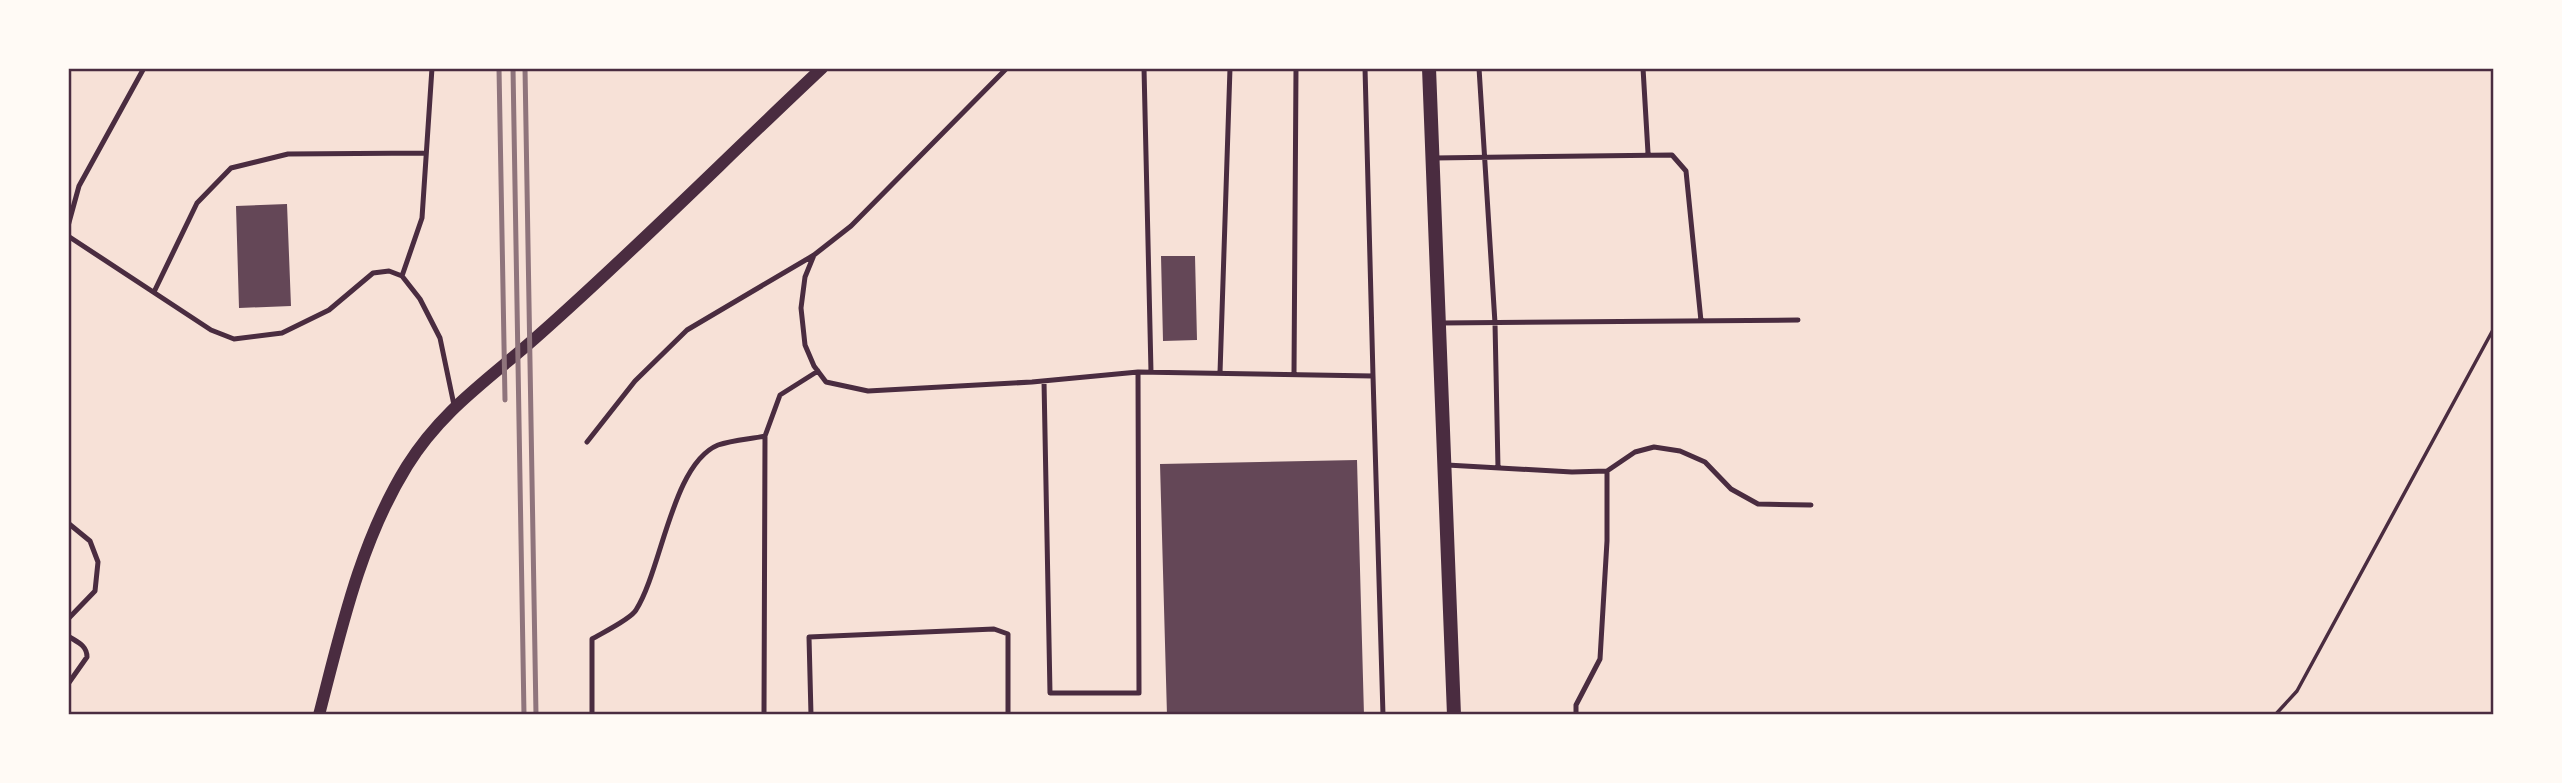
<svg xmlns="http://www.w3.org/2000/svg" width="2562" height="783" font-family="Mulish,sans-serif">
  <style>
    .building { fill: #644757 }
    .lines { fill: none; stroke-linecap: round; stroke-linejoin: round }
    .path { stroke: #4a2c40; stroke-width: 3.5 }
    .service { stroke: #4a2c40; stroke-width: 5 }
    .tertiary { stroke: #4a2c40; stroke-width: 12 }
    .secondary { stroke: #4a2c40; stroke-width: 14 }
    .rail { stroke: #8f747c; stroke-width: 5 }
    .neatline { fill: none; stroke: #4a2c40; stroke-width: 2.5 }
  </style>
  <rect width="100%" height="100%" fill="#f7e1d7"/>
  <path class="building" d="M287,204L291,306L239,308L236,206Z
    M1161,256H1195L1197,340L1163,341Z
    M1357,460L1364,715H1167L1160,464Z"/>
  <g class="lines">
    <path class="path" d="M2275,715L2297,691L2494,328"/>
    <path class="service" d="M1007,68L851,226L814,255L805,277L801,308L805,345L814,366L826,382L868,391L1032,382L1138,372L1373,376L1365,68
      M1144,68L1151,372
      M1479,68L1495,323L1498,468
      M1643,68L1648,153
      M1434,158L1672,155L1686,171L1701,321
      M68,226L79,186L144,68
      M68,236L211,330L234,339L282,333L329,310L373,273L389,271L402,276L420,299L440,338L454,405
      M402,276L422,218L432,68
      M154,292L197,203L231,168L288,154L426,153
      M1441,323L1798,320
      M1220,373L1230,68
      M1294,375L1296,68
      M1373,376L1383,715
      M1044,381L1050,693H1139L1138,372
      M587,442L635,381L687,330L814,255
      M1447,465L1572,472L1607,471V541L1600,659L1576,705V715
      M1607,471L1635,452L1654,447L1680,451L1705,462L1731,489L1758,504L1811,505
      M68,523L90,541L98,562L95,591L68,619
      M68,636C77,642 87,645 87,657L68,684
      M592,715V639C602,633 631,619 636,610C662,569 672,464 718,445C732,440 750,439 765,436
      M764,715L765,436L780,395L818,371
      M811,715L809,637L994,629L1008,634V715"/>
    <path class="tertiary" d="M319,715C341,630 360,542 407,466C443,408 491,378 541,333C637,248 728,156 822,68"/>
    <path class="secondary" d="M1429,68L1454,715"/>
    <path class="rail" d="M499,68L505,400
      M513,68L524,715
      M525,68L536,715"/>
  </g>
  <rect width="2562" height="783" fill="none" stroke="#fffaf5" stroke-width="140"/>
  <rect x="70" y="70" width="2422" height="643" class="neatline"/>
</svg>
